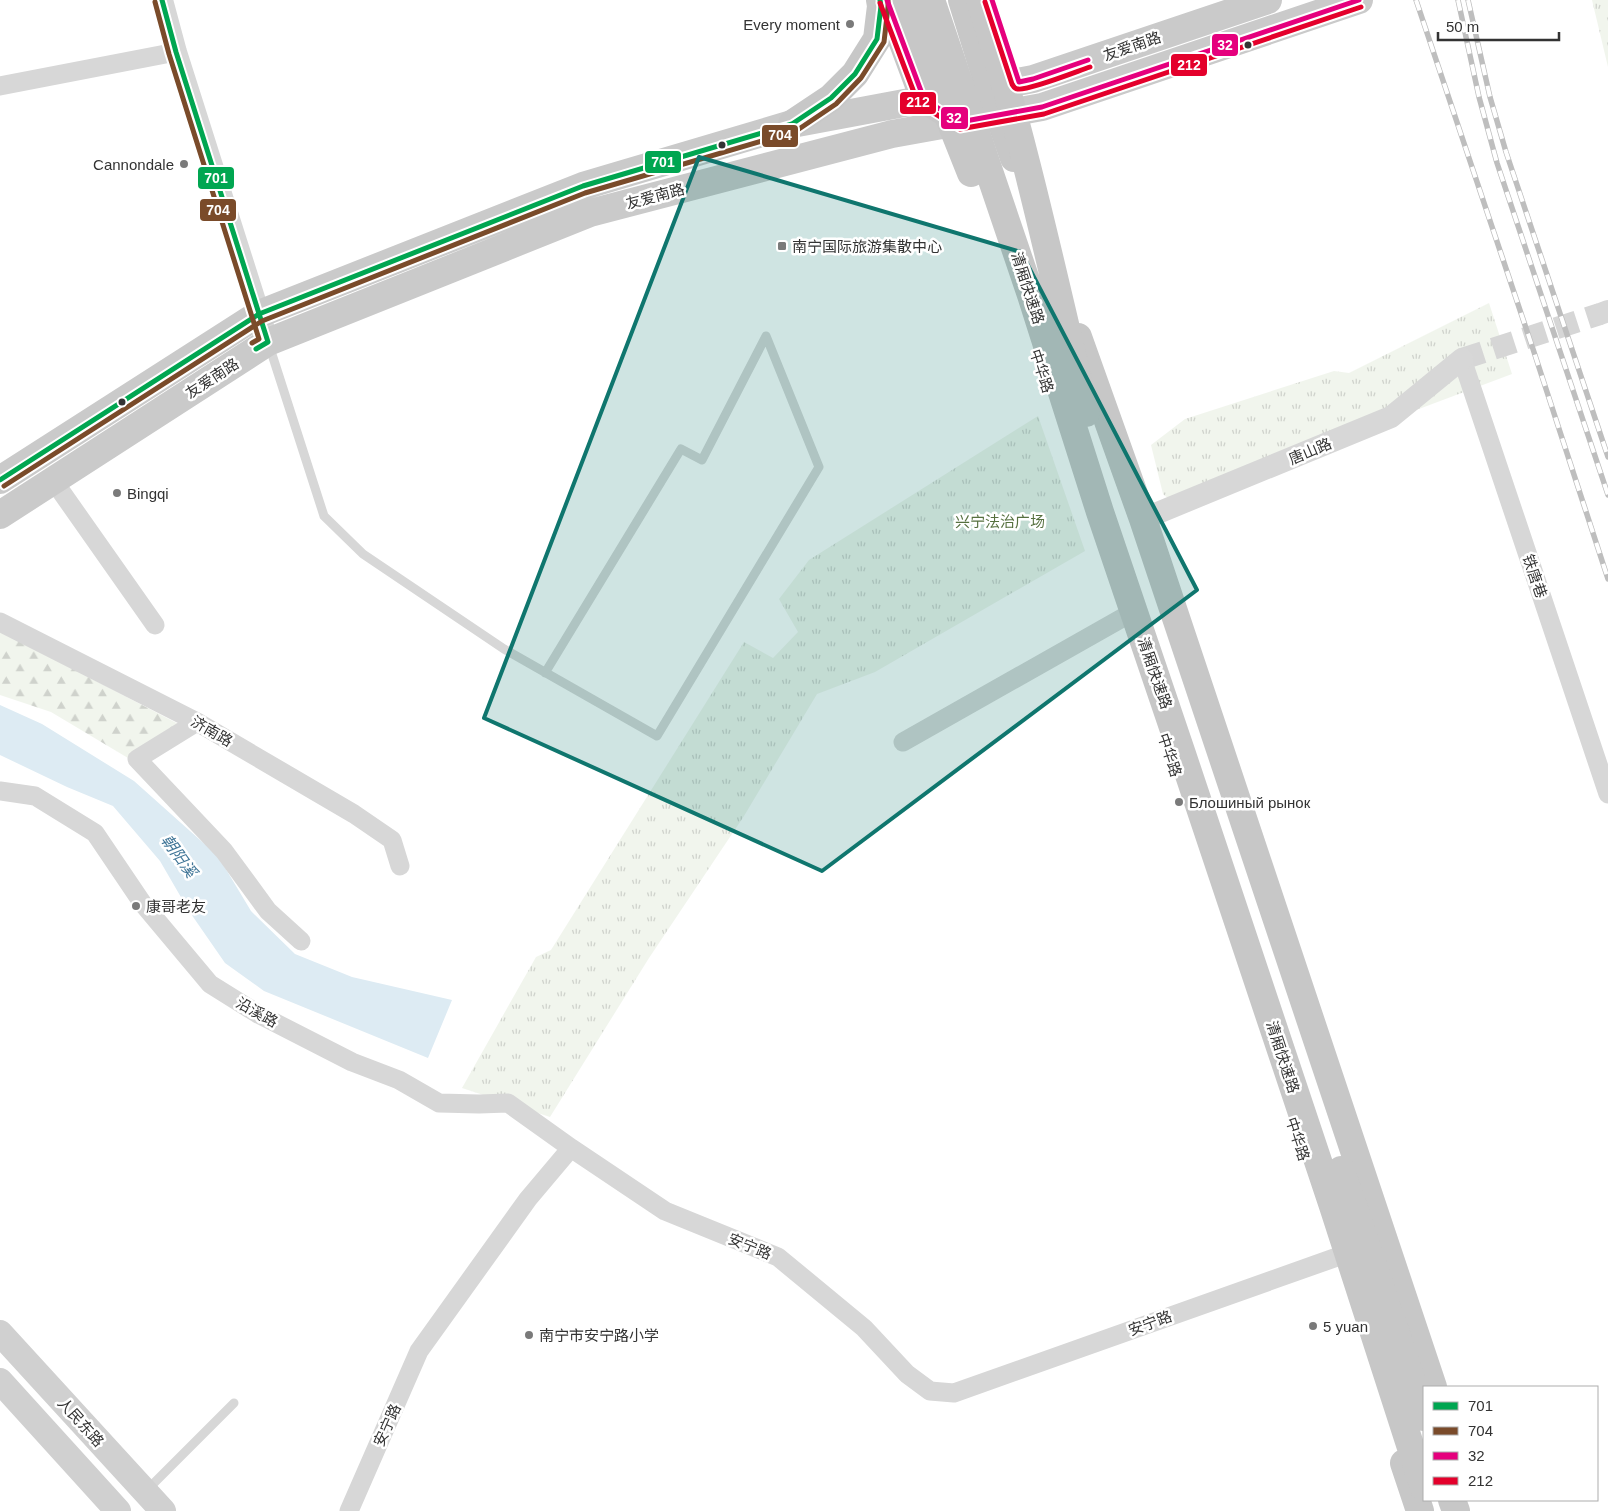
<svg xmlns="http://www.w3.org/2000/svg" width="1608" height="1511" font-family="Arial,'Noto Sans SC',sans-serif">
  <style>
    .grass { fill: url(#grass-tufts) }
    .forest { fill: url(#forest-firs) }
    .water { fill: #ddebf3 }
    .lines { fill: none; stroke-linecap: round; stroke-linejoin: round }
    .tertiary-tunnel { stroke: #d6d6d6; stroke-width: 22; stroke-dasharray: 22 11; stroke-linecap: butt }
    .service { stroke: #d7d7d7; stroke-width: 9 }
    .minor { stroke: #d7d7d7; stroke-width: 19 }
    .tertiary { stroke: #d7d7d7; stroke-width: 22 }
    .secondary { stroke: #d0d0d0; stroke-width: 26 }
    .primary { stroke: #cacaca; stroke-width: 28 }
    .trunk { stroke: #c7c7c7; stroke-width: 28 }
    .rail-casing { stroke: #bebebe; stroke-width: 5.5 }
    .rail { stroke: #fff; stroke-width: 4; stroke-dasharray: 11; stroke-linecap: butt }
    .trunk-bridge { stroke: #c7c7c7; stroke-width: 28 }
    .bus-1-casing { stroke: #fff; stroke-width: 9 }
    .bus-2-casing { stroke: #fff; stroke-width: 9 }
    .bus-3-casing { stroke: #fff; stroke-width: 9 }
    .bus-4-casing { stroke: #fff; stroke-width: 9 }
    .bus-1 { stroke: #00a651; stroke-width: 5 }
    .bus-2 { stroke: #7a4b2a; stroke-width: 5 }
    .bus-3 { stroke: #e5007d; stroke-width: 5 }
    .bus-4 { stroke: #e4002b; stroke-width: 5 }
    .marked { fill: #0f766e; fill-opacity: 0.2; stroke: #0f766e; stroke-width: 4; stroke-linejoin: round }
    .poi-dot { fill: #7a7a7a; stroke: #fff; stroke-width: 2 }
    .bus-dot { fill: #333; stroke: #fff; stroke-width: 2 }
    .labels { text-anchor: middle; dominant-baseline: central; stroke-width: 5; stroke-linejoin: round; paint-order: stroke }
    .poi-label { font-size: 15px; fill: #333; stroke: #fff; text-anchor: start }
    .street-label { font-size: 15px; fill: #333; stroke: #fff }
    .park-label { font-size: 15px; fill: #56703f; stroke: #fff }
    .water-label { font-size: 16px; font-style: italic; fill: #3f7597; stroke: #fff }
    .line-badge { stroke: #fff; stroke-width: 2 }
    .badge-label { font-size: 14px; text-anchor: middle; font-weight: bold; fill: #fff }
  </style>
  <defs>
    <pattern id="grass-tufts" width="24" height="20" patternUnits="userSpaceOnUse" patternTransform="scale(1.25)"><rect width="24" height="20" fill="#f1f5ed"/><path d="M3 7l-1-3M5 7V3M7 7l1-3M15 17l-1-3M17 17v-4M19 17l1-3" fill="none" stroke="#cfd2cc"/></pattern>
    <pattern id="forest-firs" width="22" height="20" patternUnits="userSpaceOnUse" patternTransform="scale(1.25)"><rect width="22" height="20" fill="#f1f5ed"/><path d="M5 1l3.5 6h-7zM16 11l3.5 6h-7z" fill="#cfd2cc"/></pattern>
  </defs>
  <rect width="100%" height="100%" fill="#fff"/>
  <path class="grass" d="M1592,0H1608V67Z
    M1489,303L1512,374L1180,499L1170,500L1163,494L1151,445L1185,419L1334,371L1349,373Z
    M1038,416L1085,551L875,672L817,694L744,816L649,958L550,1117L462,1088L536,957L551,950L744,642L773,658L798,632L779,599L809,560Z"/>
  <path class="forest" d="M0,631L190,730L133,761L51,712L0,695Z"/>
  <path class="water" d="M0,705L42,724L134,781L218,856L251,911L295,954L352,977L452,1000L428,1058L264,991L225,963L189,911L160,861L113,806L67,787L0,755Z"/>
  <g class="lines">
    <path class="tertiary-tunnel" d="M1462,359L1600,314"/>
    <path class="service" d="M269,345L324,516L363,554L504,649L657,736L819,467L766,336L702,460L681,449L545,673
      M147,1490L234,1403"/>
    <path class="minor" d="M0,86L176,52
      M1462,359L1608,794
      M53,480L155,625
      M0,622L197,722L354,814L392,840L400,866
      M197,722L137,759L224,851L268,911L301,941
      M903,742L1124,617
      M0,791L35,796L95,833L143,904L210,984L258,1014L352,1062L399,1080L439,1103L479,1104L508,1103L571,1148
      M349,1511L419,1351L528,1199L571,1148L665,1211L778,1257L864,1328L907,1374L930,1391L954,1393L1337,1257"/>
    <path class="tertiary" d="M162,0L176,52L268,342
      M1600,314L1608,311
      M1143,519L1391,417L1462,359"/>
    <path class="secondary" d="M0,1333L163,1511
      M0,1381L118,1511"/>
    <path class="primary" d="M0,480L259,314L583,186L792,124L1033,79L1268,0
      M0,515L268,342L590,213L892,134L1042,107L1359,0"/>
    <path class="trunk" d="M887,0L924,99L958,121
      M962,0L989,87L1014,158
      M792,124L831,98L855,74L877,39L881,6L880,0
      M1078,337L1143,519L1433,1387
      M1404,1463L1420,1511
      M1452,1500L1456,1511"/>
    <defs>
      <path id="rail" d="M1416,0L1533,349L1608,579
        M1458,0L1479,97L1497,163L1608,495
        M1468,0L1490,97L1506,152L1608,457"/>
    </defs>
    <use href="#rail" class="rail-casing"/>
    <use href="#rail" class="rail"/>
    <path class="trunk-bridge" d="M902,0L971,173
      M931,0L1031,295L1100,512L1182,754L1333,1206L1424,1488
      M980,0C1023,135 1053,275 1086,413
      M1341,1170L1424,1417"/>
    <defs>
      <path id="bus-1" d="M162,0L176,52L268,342L256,349
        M0,480L259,314L583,186L792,124L831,98L855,74L877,39L881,6L880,0"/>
      <path id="bus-2" d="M155,2L169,54L259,339L252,343
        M4,486L262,321L585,193L796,131L836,104L861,78L884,42L888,7V0"/>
      <path id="bus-3" d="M887,0L924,99L960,122L1042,107L1359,0
        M992,0L1019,82L1033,79L1088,60"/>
      <path id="bus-4" d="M985,2L1012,84C1014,87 1014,89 1018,89C1028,91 1078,71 1090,67
        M880,3L918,103L960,129L1044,114L1361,7"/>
    </defs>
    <use href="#bus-1" class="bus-1-casing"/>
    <use href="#bus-2" class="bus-2-casing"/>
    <use href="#bus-3" class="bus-3-casing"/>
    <use href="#bus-4" class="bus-4-casing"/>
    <use href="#bus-1" class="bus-1"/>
    <use href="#bus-2" class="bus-2"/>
    <use href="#bus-3" class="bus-3"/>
    <use href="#bus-4" class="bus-4"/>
  </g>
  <path class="marked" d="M699,157L1021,252L1197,590L822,871L484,718Z"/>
  <g class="poi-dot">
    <circle cx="850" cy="24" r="5"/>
    <circle cx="184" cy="164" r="5"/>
    <rect x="777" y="241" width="10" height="10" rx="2.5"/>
    <circle cx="117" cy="493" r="5"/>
    <circle cx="1179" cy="802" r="5"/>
    <circle cx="136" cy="906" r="5"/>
    <circle cx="1313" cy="1326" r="5"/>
    <circle cx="529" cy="1335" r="5"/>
  </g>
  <g class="bus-dot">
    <circle cx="1248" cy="45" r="4.5"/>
    <circle cx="722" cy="145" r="4.5"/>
    <circle cx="122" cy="402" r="4.5"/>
  </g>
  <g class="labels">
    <g class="poi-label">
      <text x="840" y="24" text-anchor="end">Every moment</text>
      <text x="174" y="164" text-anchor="end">Cannondale</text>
      <text x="792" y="246">南宁国际旅游集散中心</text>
      <text x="127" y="493">Bingqi</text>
      <text x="1189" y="802">Блошиный рынок</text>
      <text x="146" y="906">康哥老友</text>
      <text x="1323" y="1326">5 yuan</text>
      <text x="539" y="1335">南宁市安宁路小学</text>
    </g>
    <g class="street-label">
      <text transform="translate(1132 46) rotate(-19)">友爱南路</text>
      <text transform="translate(655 196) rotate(-15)">友爱南路</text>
      <text transform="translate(1028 288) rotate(72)">清厢快速路</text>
      <text transform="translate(1042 371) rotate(72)">中华路</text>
      <text transform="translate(212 378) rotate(-33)">友爱南路</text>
      <text transform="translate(1310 451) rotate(-23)">唐山路</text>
      <text transform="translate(1535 576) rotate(71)">铁唐巷</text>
      <text transform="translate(1155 673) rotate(71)">清厢快速路</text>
      <text transform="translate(212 731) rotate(30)">济南路</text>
      <text transform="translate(1170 755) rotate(72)">中华路</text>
      <text transform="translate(257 1012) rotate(29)">沿溪路</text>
      <text transform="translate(1283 1057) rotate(72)">清厢快速路</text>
      <text transform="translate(1298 1139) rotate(72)">中华路</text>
      <text transform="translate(750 1246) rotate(22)">安宁路</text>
      <text transform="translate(1150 1323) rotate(-20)">安宁路</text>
      <text transform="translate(81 1422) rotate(48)">人民东路</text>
      <text transform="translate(387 1425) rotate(-66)">安宁路</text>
    </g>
    <g class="park-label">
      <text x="1000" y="521">兴宁法治广场</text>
    </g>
    <g class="water-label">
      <text transform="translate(179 856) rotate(54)">朝阳溪</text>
    </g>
  </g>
  <g class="line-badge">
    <rect x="1211" y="33" width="28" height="24" rx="5" fill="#e5007d"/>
    <rect x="1170" y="53" width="38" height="24" rx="5" fill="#e4002b"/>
    <rect x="899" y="91" width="38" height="24" rx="5" fill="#e4002b"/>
    <rect x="940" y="106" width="29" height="24" rx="5" fill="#e5007d"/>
    <rect x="761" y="124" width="38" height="24" rx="5" fill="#7a4b2a"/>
    <rect x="644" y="150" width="38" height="24" rx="5" fill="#00a651"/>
    <rect x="197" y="166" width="38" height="24" rx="5" fill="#00a651"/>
    <rect x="199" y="198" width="38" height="24" rx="5" fill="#7a4b2a"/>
  </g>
  <g class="badge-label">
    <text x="1225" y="50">32</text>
    <text x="1189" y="70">212</text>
    <text x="918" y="107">212</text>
    <text x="954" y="123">32</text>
    <text x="780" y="140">704</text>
    <text x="663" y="167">701</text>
    <text x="216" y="183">701</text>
    <text x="218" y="215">704</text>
  </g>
  <rect x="1423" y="1386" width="175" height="115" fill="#ffffff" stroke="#adadad"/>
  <rect x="1433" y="1402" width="25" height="8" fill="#00a651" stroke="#adadad"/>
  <text x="1468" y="1411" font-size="15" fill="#333333">701</text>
  <rect x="1433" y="1427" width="25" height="8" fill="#7a4b2a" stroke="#adadad"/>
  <text x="1468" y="1436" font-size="15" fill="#333333">704</text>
  <rect x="1433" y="1452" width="25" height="8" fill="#e5007d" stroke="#adadad"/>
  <text x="1468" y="1461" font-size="15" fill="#333333">32</text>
  <rect x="1433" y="1477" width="25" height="8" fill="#e4002b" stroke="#adadad"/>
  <text x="1468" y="1486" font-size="15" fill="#333333">212</text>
  <path d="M1438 32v8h121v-8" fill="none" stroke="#333333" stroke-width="2.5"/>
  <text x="1446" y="32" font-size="15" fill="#333333" stroke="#ffffff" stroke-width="4" paint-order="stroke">50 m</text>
</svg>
